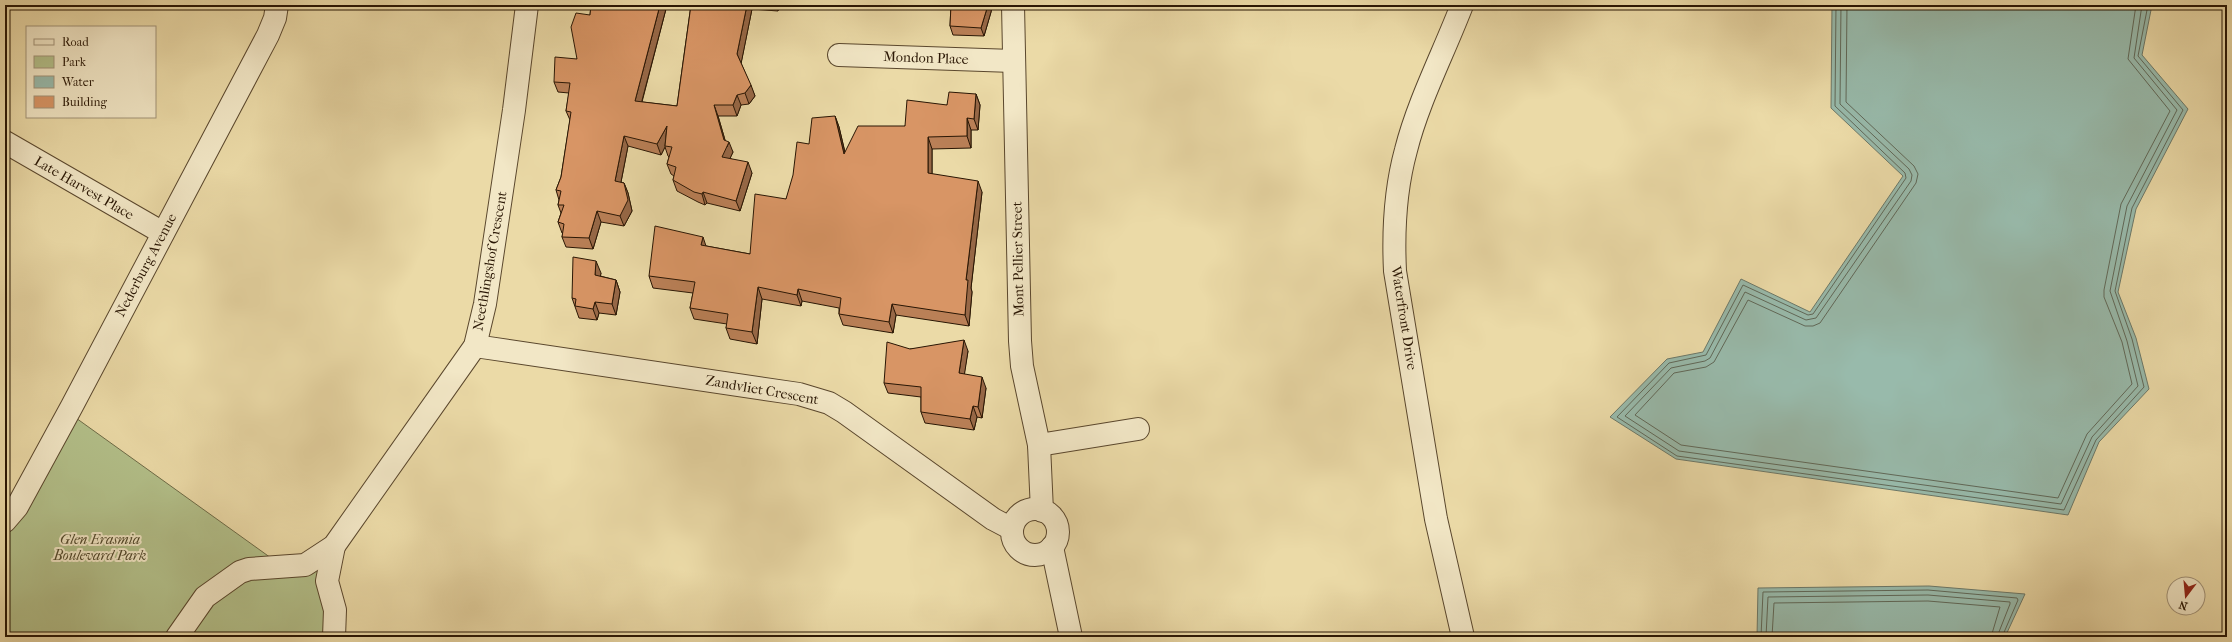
<svg xmlns="http://www.w3.org/2000/svg" width="2232" height="642" viewBox="0 0 2232 642" font-family="'IM FELL French Canon',serif">
	<style>
		.green { fill: #b3c08a; stroke: #6e6b47 }
		.water { fill: #98baab; stroke: #6c7868 }
		.lines { fill: none; stroke-linecap: round; stroke-linejoin: round }
		.shore { stroke: #606858; stroke-width: 1 }
		.minor-casing { stroke: #5a472d; stroke-width: 24 }
		.minor { stroke: #f2e7c6; stroke-width: 22 }
		.wall { fill: #ba8057; stroke: #291604 }
		.shaded-wall { fill: #976847; stroke: #291604 }
		.building { fill: #d89565; stroke: #291604 }
		.labels { text-anchor: middle; dominant-baseline: central; stroke-width: 4; stroke-linejoin: round; paint-order: stroke }
		.street-label { font-size: 14px; fill: #291604; stroke: #f2e7c6 }
		.park-label { font-size: 14px; font-style: italic; fill: #52492c; stroke: #f2e7c6 }
	</style>
	<rect width="100%" height="100%" fill="#ebdaa7"/>
	<filter id="stains"><feTurbulence type="fractalNoise" baseFrequency=".005" numOctaves="4"/><feColorMatrix values="0 0 0 0 .2 0 0 0 0 .09 0 0 0 0 .02 0 0 0 .5 -.17"/></filter>
	<radialGradient id="worn" r=".72"><stop offset=".6" stop-color="#630" stop-opacity="0"/><stop offset="1" stop-color="#630" stop-opacity=".3"/></radialGradient>
	<polygon class="green" points="69,413 278,563 307,561 333,579 339,637 5,637 5,524"/>
	<g class="water">
		<polygon points="1832,5 2152,5 2142,55 2188,109 2136,209 2118,292 2136,338 2149,389 2099,442 2068,515 1676,459 1610,417 1667,359 1703,352 1741,279 1810,312 1903,176 1831,108"/>
		<polygon points="1929,586 2025,594 2005,637 1757,637 1758,588"/>
	</g>
	<g class="lines">
		<g class="shore">
			<polyline points="1836,5 1835,106 1905,173 1906,178 1813,314 1808,315 1743,285 1706,355 1669,363 1617,417 1677,456 2064,510 2096,440 2144,387 2132,339 2115,291 2132,208 2183,110 2138,56 2148,5"/>
			<polyline points="1841,5 1840,104 1909,169 1912,175 1911,181 1816,318 1806,320 1745,292 1710,358 1705,361 1671,368 1625,416 1679,451 2061,504 2092,437 2138,386 2127,341 2110,291 2127,206 2177,110 2134,58 2142,5"/>
			<polyline points="1847,5 1846,102 1914,166 1918,174 1916,183 1820,323 1813,326 1805,326 1748,300 1714,362 1706,367 1674,373 1635,415 1681,445 2058,498 2087,434 2132,384 2122,342 2104,297 2104,290 2121,204 2170,111 2128,59 2136,5"/>
			<polyline points="1761,637 1763,592 1928,590 2017,598 2018,600 2002,637"/>
			<polyline points="1766,637 1768,597 1928,595 2010,602 2010,604 1997,637"/>
			<polyline points="1772,637 1774,603 1928,601 2000,607 1991,637"/>
		</g>
		<g class="minor-casing">
			<g id="minor">
				<polyline points="1013,5 1020,341 1022,366 1039,445 1042,511"/>
				<path d="M1462,5c-18,47 -44,97 -56,145 -11,40 -13,80 -11,121l41,248 27,118"/>
				<polyline points="839,55 1013,61"/>
				<polyline points="5,142 163,233"/>
				<polyline points="475,346 799,394 829,403 844,412 993,519 1012,529"/>
				<polyline points="1039,445 1138,429"/>
				<circle cx="1035" cy="532" r="23"/>
				<polyline points="5,521 17,507 72,406 268,35 275,18 277,5"/>
				<polyline points="334,546 327,581 335,610 334,637"/>
				<polyline points="1052,547 1071,637"/>
				<polyline points="177,637 205,597 240,572 249,569 305,565 334,546 475,346 485,304 514,110 527,5"/>
			</g>
		</g>
		<use href="#minor" class="minor"/>
	</g>
	<g class="wall">
		<polygon points="591,5 667,5 642,102 677,106 691,5 779,5 778,11 752,9 741,63 755,96 749,104 741,105 737,116 718,116 725,140 733,152 730,158 752,173 740,211 707,203 705,205 698,202 677,191 673,180 674,176 671,174 667,164 669,157 668,156 665,147 661,155 628,146 621,182 624,183 628,193 632,211 624,226 601,222 593,249 566,247 562,237 563,233 562,233 558,222 561,213 558,205 559,200 556,190 561,177 570,120 566,111 569,93 558,92 554,82 577,59 590,15"/>
		<polygon points="951,5 992,5 991,12 984,36 953,35 950,26"/>
		<polygon points="976,94 980,105 978,130 971,130 971,148 932,149 932,174 982,192 971,288 972,292 969,326 896,315 893,333 843,325 839,314 839,308 802,301 801,306 762,299 757,344 730,339 726,328 727,324 694,319 690,308 693,293 653,288 649,276 706,246 750,254 786,199 809,144 835,116 839,127 845,152 905,126 947,105"/>
		<polygon points="601,273 600,276 616,280 620,292 616,315 599,313 597,320 579,318 572,298"/>
		<polygon points="910,349 968,351 964,374 986,388 982,418 977,417 974,430 925,423 921,412 921,397 888,393 884,383"/>
	</g>
	<g class="shaded-wall">
		<polygon points="660,5 667,5 639,112 635,101"/>
		<polygon points="747,5 751,5 752,9 741,64 737,54"/>
		<polygon points="776,5 779,5 778,11"/>
		<polygon points="988,5 992,5 991,12 984,36 981,28"/>
		<polygon points="751,85 755,96 749,104 745,93"/>
		<polygon points="976,94 980,105 978,130 974,119"/>
		<polygon points="737,95 741,105 737,116 733,105"/>
		<polygon points="714,105 718,116 727,147 729,142 733,152 726,167 722,157 724,140"/>
		<polygon points="835,116 839,127 848,166 844,154"/>
		<polygon points="967,118 971,130 971,148 967,136"/>
		<polygon points="667,126 665,146 665,147 661,155 657,144"/>
		<polygon points="624,136 628,146 619,192 615,181"/>
		<polygon points="928,137 932,149 932,185 928,173"/>
		<polygon points="748,162 752,173 740,211 736,201"/>
		<polygon points="978,181 982,192 971,288 972,292 969,326 965,315 966,280"/>
		<polygon points="624,183 628,193 632,211 624,226 620,216"/>
		<polygon points="703,192 707,203 705,205 702,194"/>
		<polygon points="597,211 601,222 593,249 589,238"/>
		<polygon points="703,237 707,249 701,245"/>
		<polygon points="596,261 601,273 599,287 595,275"/>
		<polygon points="616,280 620,292 616,315 612,304"/>
		<polygon points="758,287 762,299 757,344 752,332"/>
		<polygon points="798,289 802,301 801,306 797,295"/>
		<polygon points="595,302 599,313 597,320 593,309"/>
		<polygon points="892,304 896,315 893,333 889,322"/>
		<polygon points="964,340 968,351 963,384 959,373"/>
		<polygon points="982,377 986,388 982,418 978,407"/>
		<polygon points="973,406 977,417 974,430 970,419"/>
	</g>
	<g class="building">
		<polygon points="591,5 660,5 635,101 677,106 691,5 747,5 737,54 751,85 745,93 737,95 733,105 714,105 724,140 729,142 722,157 748,162 736,201 703,192 702,194 694,192 673,180 676,167 667,164 672,147 665,146 667,126 657,144 624,136 615,181 624,183 628,200 620,216 597,211 589,238 562,237 564,224 558,222 564,205 558,205 561,191 556,190 561,177 571,112 566,111 570,83 554,82 555,57 577,59 571,27 576,13 590,15"/>
		<polygon points="951,5 988,5 981,28 950,26"/>
		<polygon points="949,92 976,94 974,119 967,118 967,136 928,137 928,173 978,181 966,280 968,280 965,315 892,304 889,322 839,314 841,298 798,289 797,295 758,287 752,332 726,328 728,314 690,308 695,282 649,276 655,226 703,237 701,245 750,254 755,194 786,199 793,175 797,142 809,144 812,118 835,116 844,154 858,126 905,126 907,100 947,105"/>
		<polygon points="573,257 596,261 595,275 616,280 612,304 595,302 593,309 575,306 576,299 572,298"/>
		<polygon points="964,340 959,373 982,377 978,407 973,406 970,419 921,412 921,387 884,383 887,342 910,349"/>
	</g>
	<g class="labels">
		<g class="street-label">
			<text transform="translate(926 58) rotate(2)">Mondon Place</text>
			<text transform="translate(84 188) rotate(30)">Late Harvest Place</text>
			<text transform="translate(1018 259) rotate(-91)">Mont Pellier Street</text>
			<text transform="translate(490 261) rotate(-80)">Neethlingshof Crescent</text>
			<text transform="translate(146 265) rotate(-62)">Nederburg Avenue</text>
			<text transform="translate(1404 318) rotate(81)">Waterfront Drive</text>
			<text transform="translate(762 390) rotate(10)">Zandvliet Crescent</text>
		</g>
		<g class="park-label">
			<text x="100" y="539">Glen Erasmia<tspan x="100" dy="16">Boulevard Park</tspan></text>
		</g>
	</g>
	<rect width="2232" height="642" fill="none" stroke="#ebdaa7" stroke-width="20"/>
	<rect x="6" y="6" width="2220" height="630" fill="none" stroke="#291604" stroke-width="2"/>
	<rect x="10" y="10" width="2212" height="622" fill="none" stroke="#291604"/>
	<rect x="26" y="26" width="130" height="92" fill="#f2e7c6" stroke="#a29378"/>
	<rect x="34" y="39" width="20" height="6" fill="#f2e7c6" stroke="#a29378"/>
	<text x="62" y="46" font-size="12" fill="#291604">Road</text>
	<rect x="34" y="56" width="20" height="12" fill="#b3c08a" stroke="#a29378"/>
	<text x="62" y="66" font-size="12" fill="#291604">Park</text>
	<rect x="34" y="76" width="20" height="12" fill="#98baab" stroke="#a29378"/>
	<text x="62" y="86" font-size="12" fill="#291604">Water</text>
	<rect x="34" y="96" width="20" height="12" fill="#d89565" stroke="#a29378"/>
	<text x="62" y="106" font-size="12" fill="#291604">Building</text>
	<g transform="translate(2186 596) rotate(196)"><circle r="19" fill="#f2e7c6" stroke="#a29378"/>
	<path d="M0-3L7 15L0 10L-7 15Z" fill="#8f2418"/>
	<text y="-6" font-size="11" font-weight="bold" text-anchor="middle" fill="#291604">N</text>
	</g>
	<rect width="100%" height="100%" filter="url(#stains)"/>
	<rect width="100%" height="100%" fill="url(#worn)"/>
</svg>
